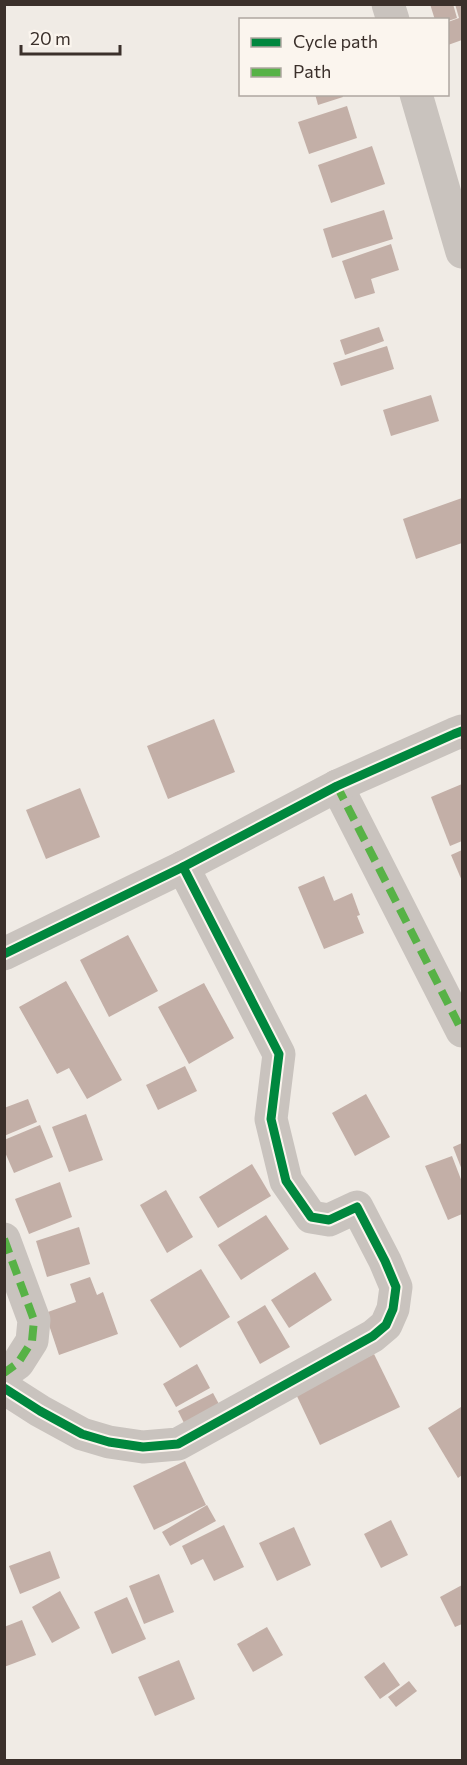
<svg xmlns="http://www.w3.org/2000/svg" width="467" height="1765" viewBox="0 0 467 1765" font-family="Commissioner,sans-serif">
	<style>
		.building { fill: #c3afa7 }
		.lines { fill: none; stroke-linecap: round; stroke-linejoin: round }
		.minor { stroke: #c9c3be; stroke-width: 33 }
		.tertiary { stroke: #c9c3be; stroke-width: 33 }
		.quiet { stroke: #57b246; stroke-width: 8; stroke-dasharray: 15 8; stroke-linecap: butt }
		.cycleway-casing { stroke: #fbf5ee; stroke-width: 13 }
		.cycleway { stroke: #00873e; stroke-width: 9 }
	</style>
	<rect width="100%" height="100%" fill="#f0ebe5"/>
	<g class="building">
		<polygon points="430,4 453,4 457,18 448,21 448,20 435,20"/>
		<polygon points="455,4 462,4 462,40 448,45 448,22 459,18"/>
		<polygon points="315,94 342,94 343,97 318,105"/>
		<polygon points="347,106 357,138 309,154 298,122"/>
		<polygon points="372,146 385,184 331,203 318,165"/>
		<polygon points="384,210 393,239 332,258 323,229"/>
		<polygon points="391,244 399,270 371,279 375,293 355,299 342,261"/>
		<polygon points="379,327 384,341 345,355 340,340"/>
		<polygon points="387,346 394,369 341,386 333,363"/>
		<polygon points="431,395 439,421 391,436 383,410"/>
		<polygon points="462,498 462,543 416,559 403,519"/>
		<polygon points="214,719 235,772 168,799 147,746"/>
		<polygon points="462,784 462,841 450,846 431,797"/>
		<polygon points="80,788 100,837 46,859 26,810"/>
		<polygon points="462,850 462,881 451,855"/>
		<polygon points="324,876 334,901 352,893 360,915 357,916 364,933 324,949 298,887"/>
		<polygon points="128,935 158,991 109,1017 80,960"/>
		<polygon points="66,981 122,1080 87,1099 69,1068 57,1074 19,1007"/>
		<polygon points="204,983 234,1038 189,1064 158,1007"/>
		<polygon points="185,1066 197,1091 158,1110 146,1085"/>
		<polygon points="366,1094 390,1137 355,1156 332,1113"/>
		<polygon points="28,1099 37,1122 4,1136 4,1108"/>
		<polygon points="86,1114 103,1160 69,1172 52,1127"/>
		<polygon points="40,1125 53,1157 14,1173 4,1150 4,1140"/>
		<polygon points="462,1143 462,1170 453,1147"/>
		<polygon points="452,1156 462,1182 462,1214 448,1220 425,1166"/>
		<polygon points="252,1164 271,1196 218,1228 199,1197"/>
		<polygon points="60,1182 72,1217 29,1234 15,1199"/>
		<polygon points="166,1190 193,1237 167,1253 140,1205"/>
		<polygon points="266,1215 289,1249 241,1280 218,1245"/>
		<polygon points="79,1227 90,1264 47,1277 36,1241"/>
		<polygon points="201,1269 230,1317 180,1348 150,1300"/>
		<polygon points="315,1272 332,1300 289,1328 271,1300"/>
		<polygon points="90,1277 97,1295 103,1292 118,1334 59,1355 45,1313 76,1302 70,1284"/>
		<polygon points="265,1305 290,1347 260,1364 237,1322"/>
		<polygon points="374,1354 400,1407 320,1445 295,1392"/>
		<polygon points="197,1364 210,1388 176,1407 163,1384"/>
		<polygon points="213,1393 220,1406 185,1425 178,1411"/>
		<polygon points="461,1407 462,1411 462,1475 458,1478 428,1428"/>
		<polygon points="185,1461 206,1505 154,1530 133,1486"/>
		<polygon points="207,1505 216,1521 170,1546 162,1532"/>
		<polygon points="391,1520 408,1555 381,1568 364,1534"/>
		<polygon points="224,1525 244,1567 214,1581 203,1559 191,1565 182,1546"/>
		<polygon points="294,1527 311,1565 277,1581 259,1543"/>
		<polygon points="50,1551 60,1578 20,1594 9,1566"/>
		<polygon points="159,1574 174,1612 144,1624 129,1586"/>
		<polygon points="462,1585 462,1624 455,1627 440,1597"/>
		<polygon points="60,1591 80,1628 52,1643 32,1607"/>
		<polygon points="127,1597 146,1639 112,1654 94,1612"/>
		<polygon points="22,1620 36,1655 4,1667 4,1627"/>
		<polygon points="267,1627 283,1655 253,1672 237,1644"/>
		<polygon points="179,1660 195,1699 155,1716 138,1677"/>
		<polygon points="384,1662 400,1685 380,1699 364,1677"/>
		<polygon points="409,1681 417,1691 396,1707 388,1697"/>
	</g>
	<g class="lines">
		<g class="minor">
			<polyline points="337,786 462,1031"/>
			<polyline points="4,954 183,867 337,786 454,734 462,731"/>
			<polyline points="4,1239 34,1320 32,1341 18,1363 4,1373"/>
			<polyline points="4,1388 40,1411 82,1434 109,1442 143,1447 178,1444 373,1336 386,1325 393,1309 396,1287 385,1261 357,1207 329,1220 311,1217 286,1181 271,1119 279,1054 183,867"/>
		</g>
		<g class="tertiary">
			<polyline points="388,4 393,20"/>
			<polyline points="416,94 462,252"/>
		</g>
		<g class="quiet">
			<polyline points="337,786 462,1031"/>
			<polyline points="4,1239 34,1320 32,1341 18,1363 4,1373"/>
		</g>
		<g class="cycleway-casing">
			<g id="cycleway">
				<polyline points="4,954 183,867 337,786 454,734 462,731"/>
				<polyline points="4,1388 40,1411 82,1434 109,1442 143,1447 178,1444 373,1336 386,1325 393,1309 396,1287 385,1261 357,1207 329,1220 311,1217 286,1181 271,1119 279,1054 183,867"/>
			</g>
		</g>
		<use href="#cycleway" class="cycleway"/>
	</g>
	<rect width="467" height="1765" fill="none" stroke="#3b302b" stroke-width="12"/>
	<rect x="239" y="18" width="210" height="78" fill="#fbf5ee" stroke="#aea6a0" stroke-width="1.5"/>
	<rect x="251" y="38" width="30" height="9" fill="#00873e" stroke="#aea6a0" stroke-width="1.5"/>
	<text x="293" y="48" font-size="18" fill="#3b302b">Cycle path</text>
	<rect x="251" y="68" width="30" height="9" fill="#57b246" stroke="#aea6a0" stroke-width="1.5"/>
	<text x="293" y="78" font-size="18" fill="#3b302b">Path</text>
	<path d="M21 45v9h99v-9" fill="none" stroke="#3b302b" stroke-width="3"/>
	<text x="30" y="45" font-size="18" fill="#3b302b" stroke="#fbf5ee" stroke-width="4.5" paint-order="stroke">20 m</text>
</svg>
